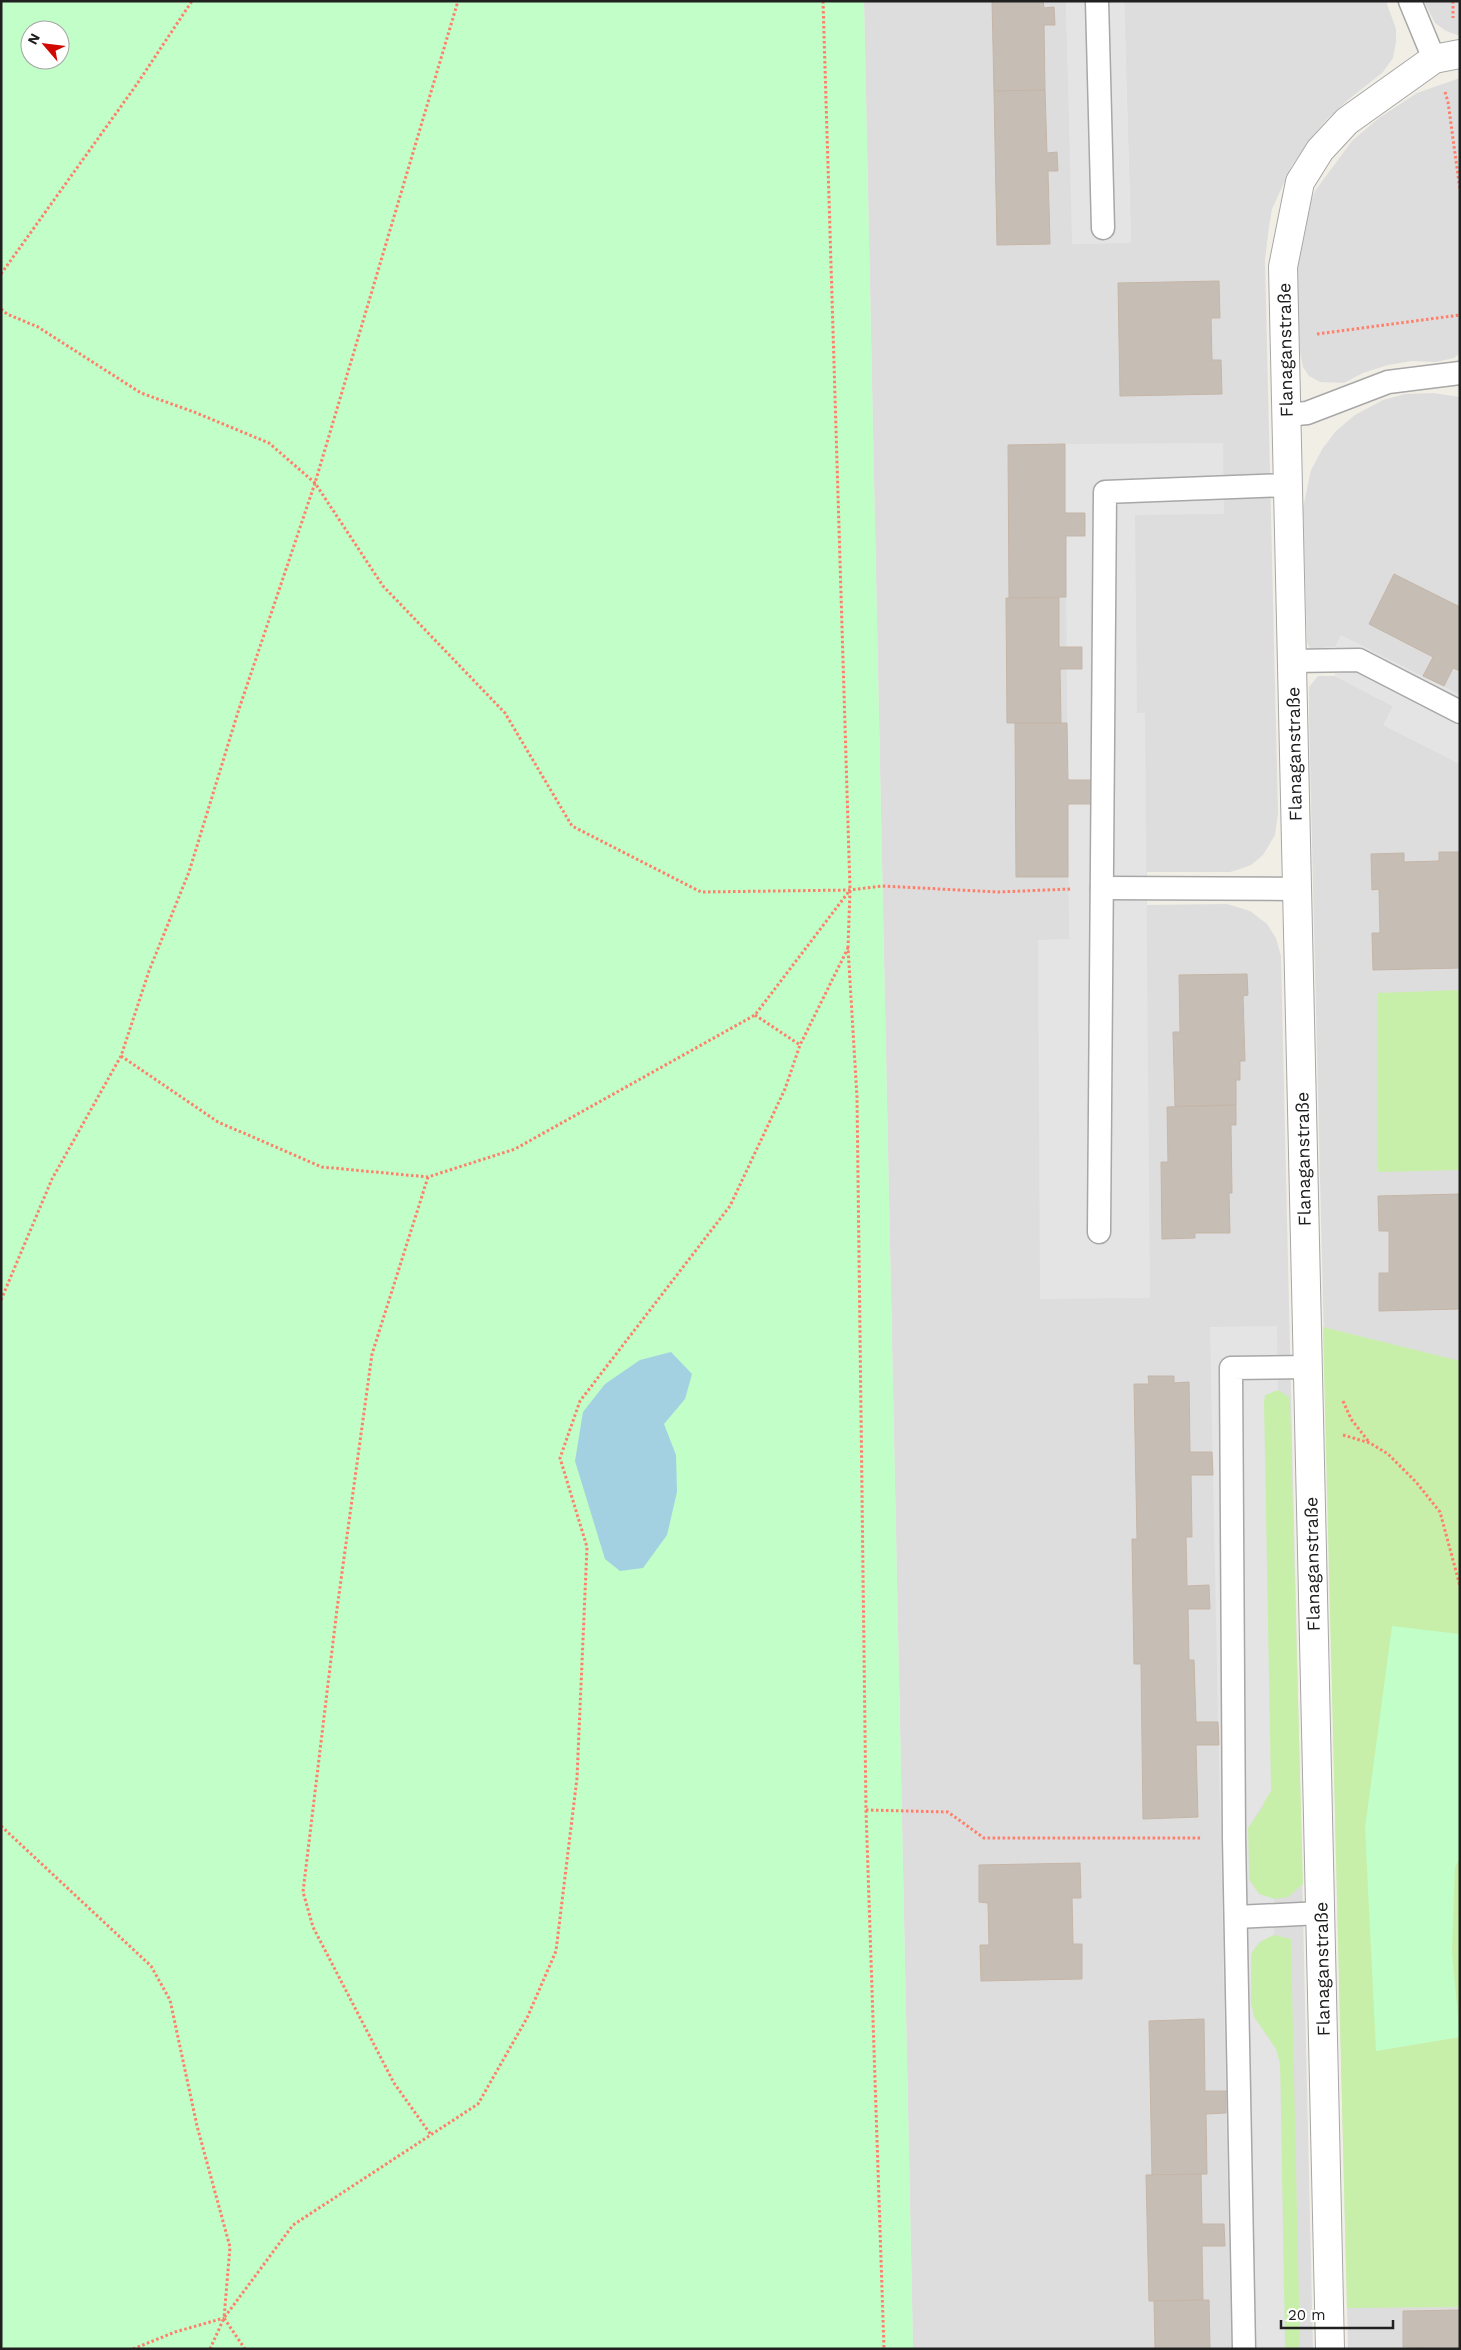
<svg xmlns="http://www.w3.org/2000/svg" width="1461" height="2350" viewBox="0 0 1461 2350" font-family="'Work Sans',sans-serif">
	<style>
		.residential { fill: #dedddd }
		.grass { fill: #c8efa9 }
		.park { fill: #c1fec8; fill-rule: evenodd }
		.parking { fill: #e4e4e4 }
		.water { fill: #a3d1e2 }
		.building { fill: #c6beb5; stroke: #c5b5a7 }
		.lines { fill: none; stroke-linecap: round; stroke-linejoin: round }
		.service-casing { stroke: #a7a7a7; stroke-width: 25 }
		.minor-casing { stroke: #a7a7a7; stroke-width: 30 }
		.path { stroke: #ff7f6a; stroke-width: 3; stroke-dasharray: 2.5 2.5; stroke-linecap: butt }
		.service { stroke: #fff; stroke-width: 22 }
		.minor { stroke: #fff; stroke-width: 28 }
		.labels { text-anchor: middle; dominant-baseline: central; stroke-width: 4; stroke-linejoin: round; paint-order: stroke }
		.street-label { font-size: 18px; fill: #202020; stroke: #fff }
	</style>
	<rect width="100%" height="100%" fill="#f1eee6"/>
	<g class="residential">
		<polygon points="864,1 1066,1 1073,244 1131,242 1124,1 1386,1 1396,29 1396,42 1393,58 1383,72 1348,100 1328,118 1314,134 1292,165 1272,209 1269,226 1265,260 1278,813 1275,835 1263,855 1251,865 1240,869 1230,872 1147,872 1147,905 1227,904 1250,911 1267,924 1276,938 1281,956 1313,2349 913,2349"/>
		<polygon points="1424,1 1460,1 1460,36 1446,31 1435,23"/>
		<polygon points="1460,78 1460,353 1454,358 1436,362 1412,361 1388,365 1363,373 1344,383 1320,382 1309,376 1303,367 1300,353 1296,264 1307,212 1315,191 1352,141 1379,118 1417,93"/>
		<polygon points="1433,393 1460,397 1460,695 1341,636 1335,647 1310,649 1307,642 1303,508 1311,470 1323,448 1336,431 1355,415 1383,400 1405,394"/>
		<polygon points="1318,676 1335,676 1393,706 1384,725 1460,764 1460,2349 1348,2349 1309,717 1309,687"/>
	</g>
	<g class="grass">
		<polygon points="1460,990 1460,1170 1378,1172 1378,993"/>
		<polygon points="1323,1327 1460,1361 1460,2307 1347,2308"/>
		<polygon points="1278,1390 1289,1397 1290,1403 1303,1884 1288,1897 1274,1899 1259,1894 1249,1879 1248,1828 1264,1805 1264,1401 1265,1395"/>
		<polygon points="1274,1935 1291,1939 1300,2349 1285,2349 1280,2064 1270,2040 1254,2017 1251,2003 1252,1951 1265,1938"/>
	</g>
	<g class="park">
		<path d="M1,1h863l49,2348h-912zM30,30h30v30h-30z"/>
		<polygon points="1392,1626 1460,1634 1460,1857 1455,1868 1452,1952 1460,2037 1376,2051 1365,1828"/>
	</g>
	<g class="parking">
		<polygon points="1066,1 1124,1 1131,243 1072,244"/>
		<polygon points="1223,443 1224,514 1135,515 1137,713 1145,713 1150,1298 1040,1299 1038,940 1069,939 1065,444"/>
		<polygon points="1341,635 1460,695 1460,764 1383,725 1393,706 1335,676 1335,647"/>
		<polygon points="1277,1326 1278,1390 1265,1395 1264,1401 1271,1791 1248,1828 1249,1880 1259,1894 1274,1899 1274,1935 1259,1942 1251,1954 1251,2003 1254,2017 1276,2049 1280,2064 1285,2349 1231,2349 1210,1327"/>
	</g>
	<polygon class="water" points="671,1352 692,1374 685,1399 664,1424 676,1455 677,1492 667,1535 643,1568 620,1571 605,1559 575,1461 583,1412 605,1384 640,1360"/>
	<g class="building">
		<polygon points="992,1 1043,1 1044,8 1054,7 1055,25 1044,25 1045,90 994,91"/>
		<polygon points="1045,90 1047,153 1057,152 1058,171 1048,171 1050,244 997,245 994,91"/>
		<polygon points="1219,281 1220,318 1211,318 1212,360 1221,360 1222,394 1120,396 1118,283"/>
		<polygon points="1065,444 1065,513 1085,513 1085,536 1066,536 1066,597 1009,598 1008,445"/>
		<polygon points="1394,574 1460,607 1460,671 1453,668 1444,686 1423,676 1433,657 1369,624"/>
		<polygon points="1006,598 1059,598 1059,647 1082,647 1082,669 1060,669 1061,723 1007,723"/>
		<polygon points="1015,723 1067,723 1068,780 1091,780 1091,804 1068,804 1068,877 1016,877"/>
		<polygon points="1439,852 1460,852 1460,968 1373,970 1372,933 1380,933 1379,889 1372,890 1371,854 1404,853 1404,862 1439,861"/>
		<polygon points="1247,974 1248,995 1243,996 1245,1061 1240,1061 1240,1080 1236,1080 1236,1105 1175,1106 1173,1032 1180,1032 1179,975"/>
		<polygon points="1236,1105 1236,1125 1231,1125 1232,1193 1229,1193 1230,1233 1195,1233 1195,1238 1162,1239 1161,1162 1168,1162 1167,1107"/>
		<polygon points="1460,1194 1460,1309 1379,1311 1379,1273 1389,1273 1389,1231 1379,1231 1378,1196"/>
		<polygon points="1148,1376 1174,1376 1174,1383 1189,1382 1190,1452 1212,1452 1213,1475 1191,1475 1192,1537 1186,1537 1187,1586 1209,1585 1210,1609 1188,1609 1189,1660 1194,1660 1196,1722 1218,1722 1219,1745 1196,1745 1198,1817 1143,1819 1141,1664 1134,1664 1132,1539 1137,1539 1134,1384 1149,1384"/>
		<polygon points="1080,1863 1081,1898 1072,1898 1073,1944 1082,1944 1082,1979 981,1981 980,1945 989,1945 988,1903 979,1902 979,1865"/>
		<polygon points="1204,2019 1205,2091 1226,2091 1226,2113 1206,2114 1207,2174 1152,2175 1149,2021"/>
		<polygon points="1201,2174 1202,2224 1224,2224 1225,2246 1202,2246 1203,2300 1149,2301 1146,2175"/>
		<polygon points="1209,2300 1210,2349 1155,2349 1154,2301"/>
		<polygon points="1460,2310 1460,2349 1403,2347 1403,2311"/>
	</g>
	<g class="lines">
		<g class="service-casing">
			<g id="service">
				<polyline points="1097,1 1103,228"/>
				<polyline points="1410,1 1434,59"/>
				<polyline points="1286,415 1307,413 1388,382 1460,373"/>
				<polyline points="1292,661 1359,660 1460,712"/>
				<polyline points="1102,888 1297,889"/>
				<polyline points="1099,1232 1105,492 1288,485"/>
				<polyline points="1236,1917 1321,1913"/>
				<polyline points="1244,2349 1234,1838 1231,1368 1308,1367"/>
			</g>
		</g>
		<g class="minor-casing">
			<polyline id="minor" points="1330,2349 1283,267 1300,182 1320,150 1347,121 1434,59 1460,54"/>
		</g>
		<g class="path">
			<polyline points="823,1 850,890 848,948 857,1097 866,1810 884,2349"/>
			<polyline points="1453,1 1453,18"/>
			<polyline points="1445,92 1448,102 1460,190"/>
			<polyline points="1,274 137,84 192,1"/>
			<polyline points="1,309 7,314 38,327 141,393 194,412 269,443 315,483 383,586 505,713 572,826 701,892 850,890 882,886 998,892 1071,889"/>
			<polyline points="1317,334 1460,315"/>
			<polyline points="755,1015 800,1045"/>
			<polyline points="121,1056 218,1122 322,1167 428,1177 515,1149 755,1015 850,890"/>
			<polyline points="428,1177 372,1354 337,1609 303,1892 313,1927 394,2083 431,2135"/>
			<polyline points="1,1300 52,1179 121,1056 149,971 189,872 238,712 315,483 458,1"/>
			<polyline points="1343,1401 1351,1419 1369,1442"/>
			<polyline points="1343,1435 1370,1443 1388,1454 1416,1482 1440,1512 1460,1586"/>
			<polyline points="866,1810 948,1812 984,1838 1202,1838"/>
			<polyline points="1,1826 151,1966 170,2000 197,2126 230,2247 224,2318 245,2349"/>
			<polyline points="1460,1913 1460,1914"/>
			<polyline points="133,2349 175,2332 224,2318"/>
			<polyline points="210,2349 224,2318 293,2225 478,2104 527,2018 556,1951 577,1778 587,1547 560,1458 580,1401 730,1206 785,1089 800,1045 848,948"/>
		</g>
		<use href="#service" class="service"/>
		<use href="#minor" class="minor"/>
	</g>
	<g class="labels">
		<g class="street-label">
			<text transform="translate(1285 350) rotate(-91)">Flanaganstraße</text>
			<text transform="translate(1294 754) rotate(-91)">Flanaganstraße</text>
			<text transform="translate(1303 1159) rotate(-91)">Flanaganstraße</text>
			<text transform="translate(1312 1564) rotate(-91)">Flanaganstraße</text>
			<text transform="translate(1322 1969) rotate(-91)">Flanaganstraße</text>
		</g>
	</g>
	<rect width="1461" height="2350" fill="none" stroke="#202020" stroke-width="5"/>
	<g transform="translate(45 45) rotate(298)"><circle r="24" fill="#ffffff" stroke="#a6a6a6"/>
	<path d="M0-4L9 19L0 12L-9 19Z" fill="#d10800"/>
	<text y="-8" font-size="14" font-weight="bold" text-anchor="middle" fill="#202020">N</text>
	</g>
	<path d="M1281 2320v8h112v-8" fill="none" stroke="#202020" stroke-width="2.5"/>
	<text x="1288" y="2320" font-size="15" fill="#202020" stroke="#ffffff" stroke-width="4" paint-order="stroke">20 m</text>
</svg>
